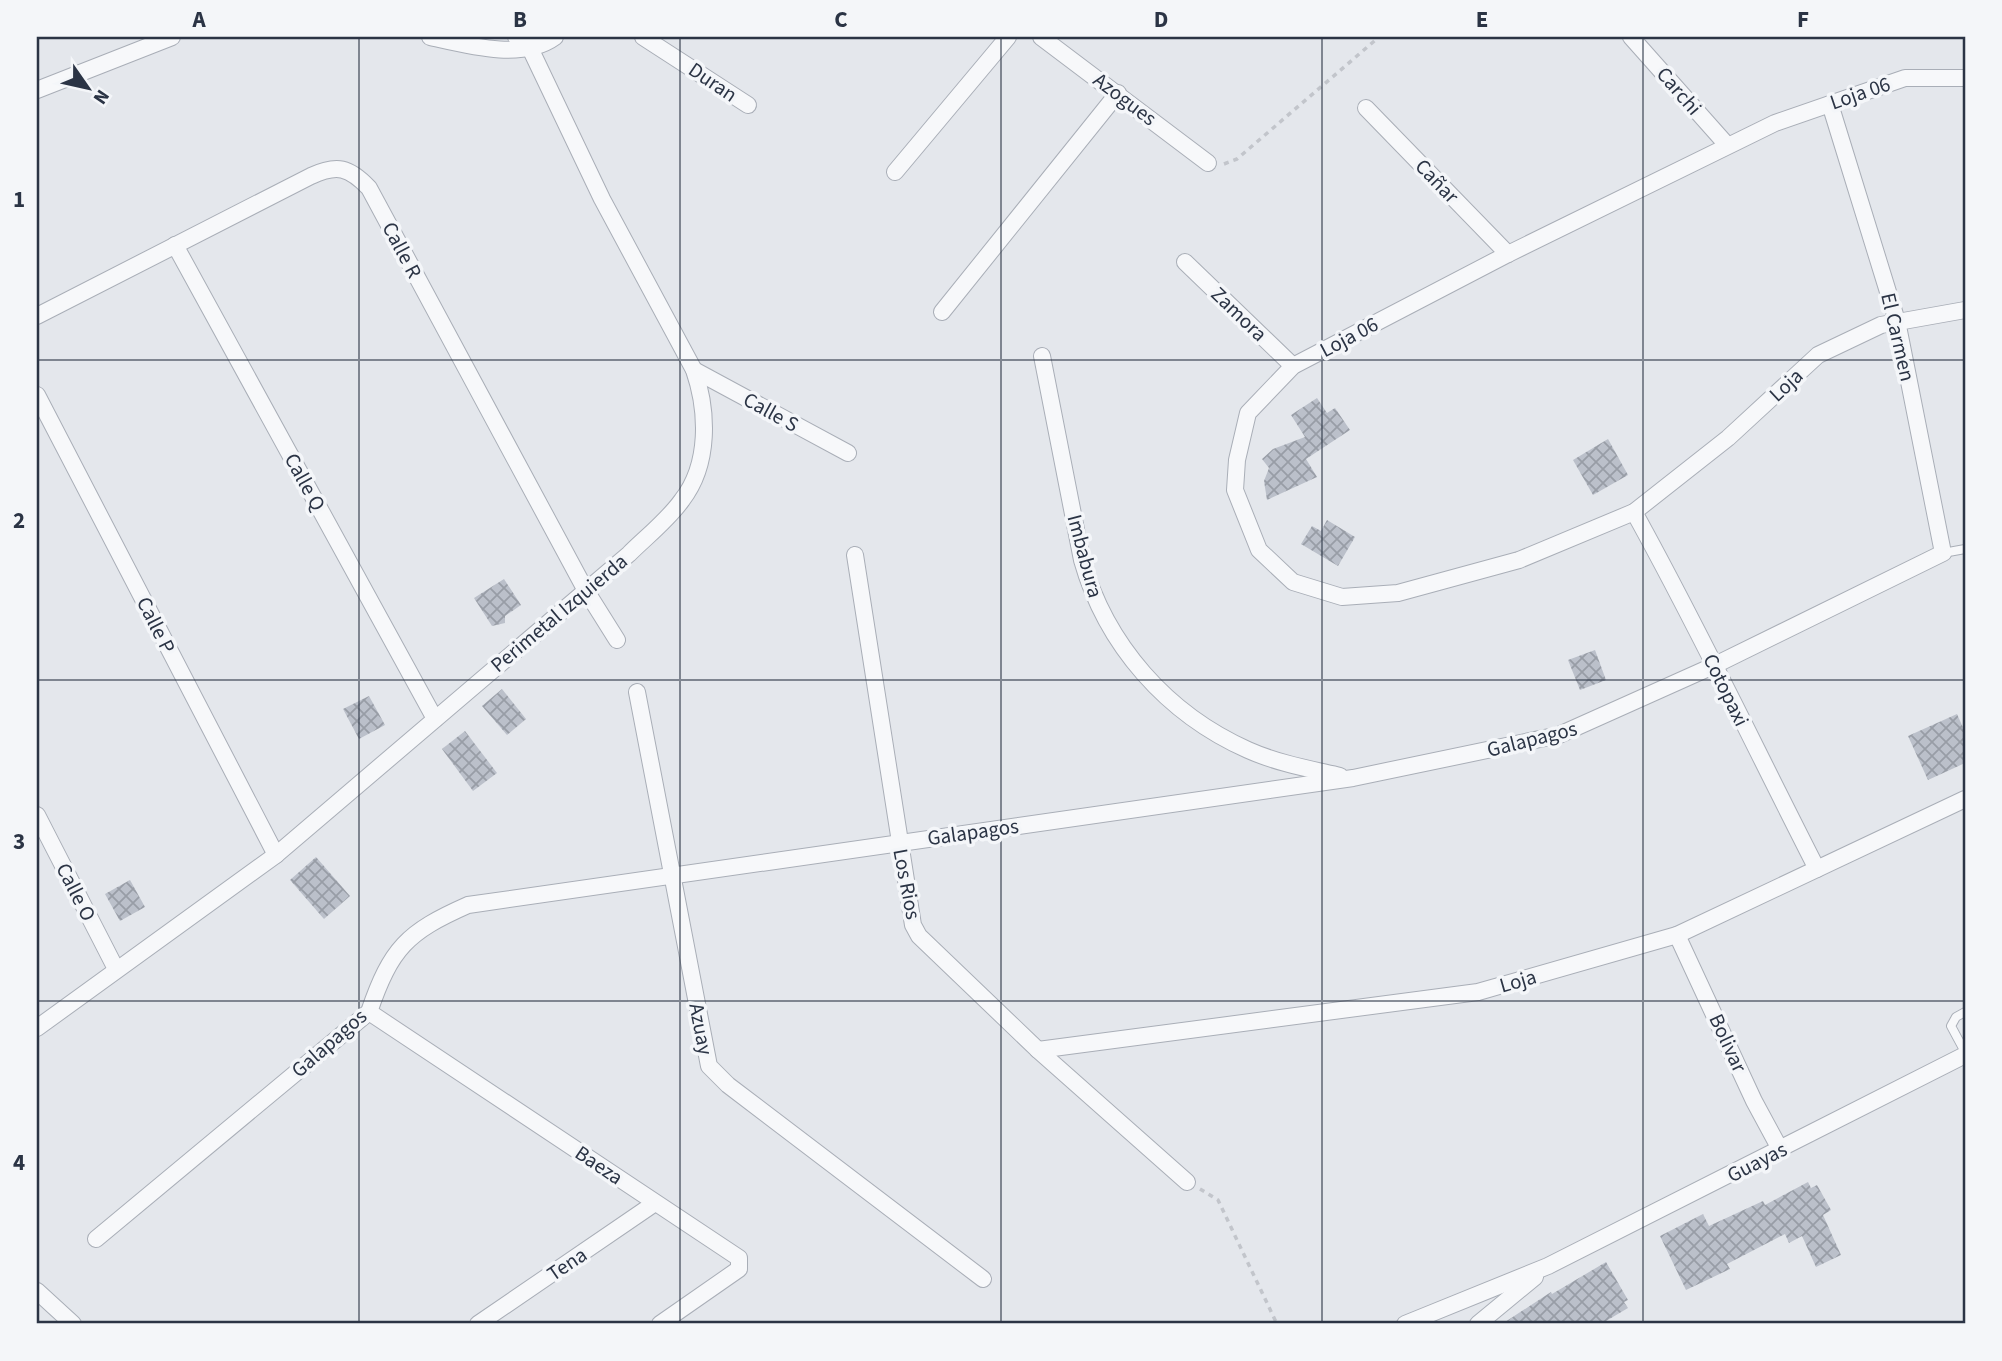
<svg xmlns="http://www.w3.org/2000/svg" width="2002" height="1361" viewBox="0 0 2002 1361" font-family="'Source Sans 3',sans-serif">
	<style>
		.building { fill: url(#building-cross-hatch) }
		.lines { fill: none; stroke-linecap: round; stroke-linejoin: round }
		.lane-casing { stroke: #a9aeb7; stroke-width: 10 }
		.street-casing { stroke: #a9aeb7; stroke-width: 18 }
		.path { stroke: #c2c5cb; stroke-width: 3.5; stroke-dasharray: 5 5; stroke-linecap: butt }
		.lane { stroke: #f7f8fa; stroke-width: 8 }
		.street { stroke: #f7f8fa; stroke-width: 16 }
		.grid { fill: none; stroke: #2b3445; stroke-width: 2; stroke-opacity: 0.55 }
		.labels { text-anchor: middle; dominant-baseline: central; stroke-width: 7; stroke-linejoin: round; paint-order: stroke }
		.street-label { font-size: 21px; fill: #2b3445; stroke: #f4f6f9 }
		.neatline { fill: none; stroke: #2b3445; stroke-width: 2.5 }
		.grid-label { font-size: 23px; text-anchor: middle; font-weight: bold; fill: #2b3445 }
	</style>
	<defs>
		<pattern id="building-cross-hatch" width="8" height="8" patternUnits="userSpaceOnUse" patternTransform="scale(1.75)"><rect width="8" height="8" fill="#bbc0ca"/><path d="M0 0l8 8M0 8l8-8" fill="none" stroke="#989da6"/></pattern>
	</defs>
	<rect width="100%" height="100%" fill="#e4e7ec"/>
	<g class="building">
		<polygon points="1317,398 1327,413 1335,408 1350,430 1306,459 1317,477 1267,500 1264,481 1269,468 1262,459 1273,449 1305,437 1291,415"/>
		<polygon points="1608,439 1628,475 1593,495 1573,460"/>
		<polygon points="1327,520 1355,537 1338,566 1301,544 1312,526 1321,531"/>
		<polygon points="504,579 521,605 505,616 505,623 492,626 474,598"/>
		<polygon points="1595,650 1606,680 1580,690 1568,660"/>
		<polygon points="502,689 526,719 507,735 482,706"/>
		<polygon points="369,696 385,725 359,739 343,709"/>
		<polygon points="1957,714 1965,732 1965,763 1928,780 1908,736"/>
		<polygon points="465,731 497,773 473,791 442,749"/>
		<polygon points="316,857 350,896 324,919 290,880"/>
		<polygon points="130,880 145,907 120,921 105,894"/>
		<polygon points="1808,1182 1811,1188 1817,1185 1831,1210 1823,1215 1841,1255 1816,1267 1802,1236 1789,1243 1785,1234 1727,1264 1730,1269 1686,1290 1660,1236 1703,1214 1709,1226 1763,1201 1765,1205"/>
		<polygon points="1606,1262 1628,1300 1624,1302 1628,1308 1601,1324 1502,1324 1551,1292 1552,1294"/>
	</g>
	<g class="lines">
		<g class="lane-casing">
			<g id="lane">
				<polyline points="1943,553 1965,549"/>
				<polyline points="1965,1012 1956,1017 1951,1026 1965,1052"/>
			</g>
		</g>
		<g class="street-casing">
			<g id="street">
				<path d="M430,37c36,8 92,24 125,0"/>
				<polyline points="643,37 748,105"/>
				<polyline points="1041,37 1208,163"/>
				<polyline points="1631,37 1727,145"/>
				<polyline points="1965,78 1905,78 1775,123 1508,254 1293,366 1248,413 1237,460 1235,490 1259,550 1293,582 1342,597 1398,593 1519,560 1634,512 1728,438 1818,355 1881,325 1965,310"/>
				<polyline points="37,90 172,37"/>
				<polyline points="1366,108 1508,254"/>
				<polyline points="895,172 1008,37"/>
				<polyline points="175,245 435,719"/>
				<polyline points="1185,262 1293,366"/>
				<polyline points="942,312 1118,93"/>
				<path d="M37,316l274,-140c26,-12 38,-9 58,12l216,401 32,51"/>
				<path d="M1042,356l40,204c24,85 85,154 166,190 29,13 62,19 92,26"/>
				<polyline points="694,370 848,453"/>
				<polyline points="37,395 276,855"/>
				<path d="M1634,512c65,117 122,238 183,357"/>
				<polyline points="855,555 913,925 919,936 1038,1050 1187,1182"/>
				<polyline points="637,692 709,1066 728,1085 983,1279"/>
				<polyline points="37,815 116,969"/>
				<polyline points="1677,935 1754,1101 1781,1151"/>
				<polyline points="369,1012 739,1258 739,1269 660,1324"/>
				<path d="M37,1028l239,-173 353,-301c17,-17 39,-34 53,-54 28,-36 26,-89 12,-130l-92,-171 -73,-153 -13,-9"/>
				<polyline points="1038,1050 1478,992 1677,935 1965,799"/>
				<path d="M96,1239l273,-227c22,-64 38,-80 99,-107l885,-127 206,-43 154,-69 230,-113 -46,-232 -67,-217"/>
				<polyline points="37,1291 73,1324"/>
				<polyline points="478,1324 655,1203"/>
				<polyline points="1405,1324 1548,1266 1965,1055"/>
				<polyline points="1478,1324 1535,1277"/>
			</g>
		</g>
		<g class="path">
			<polyline points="1224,164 1237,159 1379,37"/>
			<polyline points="1200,1189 1218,1200 1277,1324"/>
		</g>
		<use href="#lane" class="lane"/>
		<use href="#street" class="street"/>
	</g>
	<path class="grid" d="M359,37v1287M680,37v1287M1001,37v1287M1322,37v1287M1643,37v1287M37,360h1928M37,680h1928M37,1001h1928"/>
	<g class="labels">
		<g class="street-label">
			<text transform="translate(713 82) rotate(34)">Duran</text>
			<text transform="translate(1679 91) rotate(49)">Carchi</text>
			<text transform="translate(1860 93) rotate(-19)">Loja 06</text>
			<text transform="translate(1125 99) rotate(37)">Azogues</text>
			<text transform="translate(1437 181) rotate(46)">Cañar</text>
			<text transform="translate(402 250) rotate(62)">Calle R</text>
			<text transform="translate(1239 314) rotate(44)">Zamora</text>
			<text transform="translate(1349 337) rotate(-28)">Loja 06</text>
			<text transform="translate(1898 337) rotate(77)">El Carmen</text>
			<text transform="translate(1786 385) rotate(-43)">Loja</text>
			<text transform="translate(771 412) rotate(29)">Calle S</text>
			<text transform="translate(305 482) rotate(61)">Calle Q</text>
			<text transform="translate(1085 556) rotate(75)">Imbabura</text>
			<text transform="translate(559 613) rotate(-40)">Perimetal Izquierda</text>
			<text transform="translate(156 625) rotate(63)">Calle P</text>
			<text transform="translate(1726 690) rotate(64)">Cotopaxi</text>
			<text transform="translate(1532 739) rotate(-14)">Galapagos</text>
			<text transform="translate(973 832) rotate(-8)">Galapagos</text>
			<text transform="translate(907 884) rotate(79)">Los Rios</text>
			<text transform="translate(76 892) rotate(63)">Calle O</text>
			<text transform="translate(1518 981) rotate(-16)">Loja</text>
			<text transform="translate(701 1029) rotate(79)">Azuay</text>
			<text transform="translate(329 1043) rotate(-41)">Galapagos</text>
			<text transform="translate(1728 1043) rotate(65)">Bolivar</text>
			<text transform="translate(1757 1162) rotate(-27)">Guayas</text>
			<text transform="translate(599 1165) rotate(34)">Baeza</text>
			<text transform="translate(567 1264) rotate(-34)">Tena</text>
		</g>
	</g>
	<rect width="2002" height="1361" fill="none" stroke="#f4f6f9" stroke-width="77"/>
	<g transform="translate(88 88) rotate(124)" stroke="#f4f6f9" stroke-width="5" paint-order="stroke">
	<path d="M0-5L12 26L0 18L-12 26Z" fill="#2b3445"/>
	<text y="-10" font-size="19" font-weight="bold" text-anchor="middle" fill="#2b3445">N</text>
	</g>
	<rect x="38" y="38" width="1926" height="1284" class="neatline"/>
	<g class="grid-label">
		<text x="199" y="27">A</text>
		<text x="520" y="27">B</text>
		<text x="841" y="27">C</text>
		<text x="1161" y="27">D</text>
		<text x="1482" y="27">E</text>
		<text x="1803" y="27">F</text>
		<text x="19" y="207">1</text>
		<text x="19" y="528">2</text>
		<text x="19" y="849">3</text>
		<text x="19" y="1170">4</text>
	</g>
</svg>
